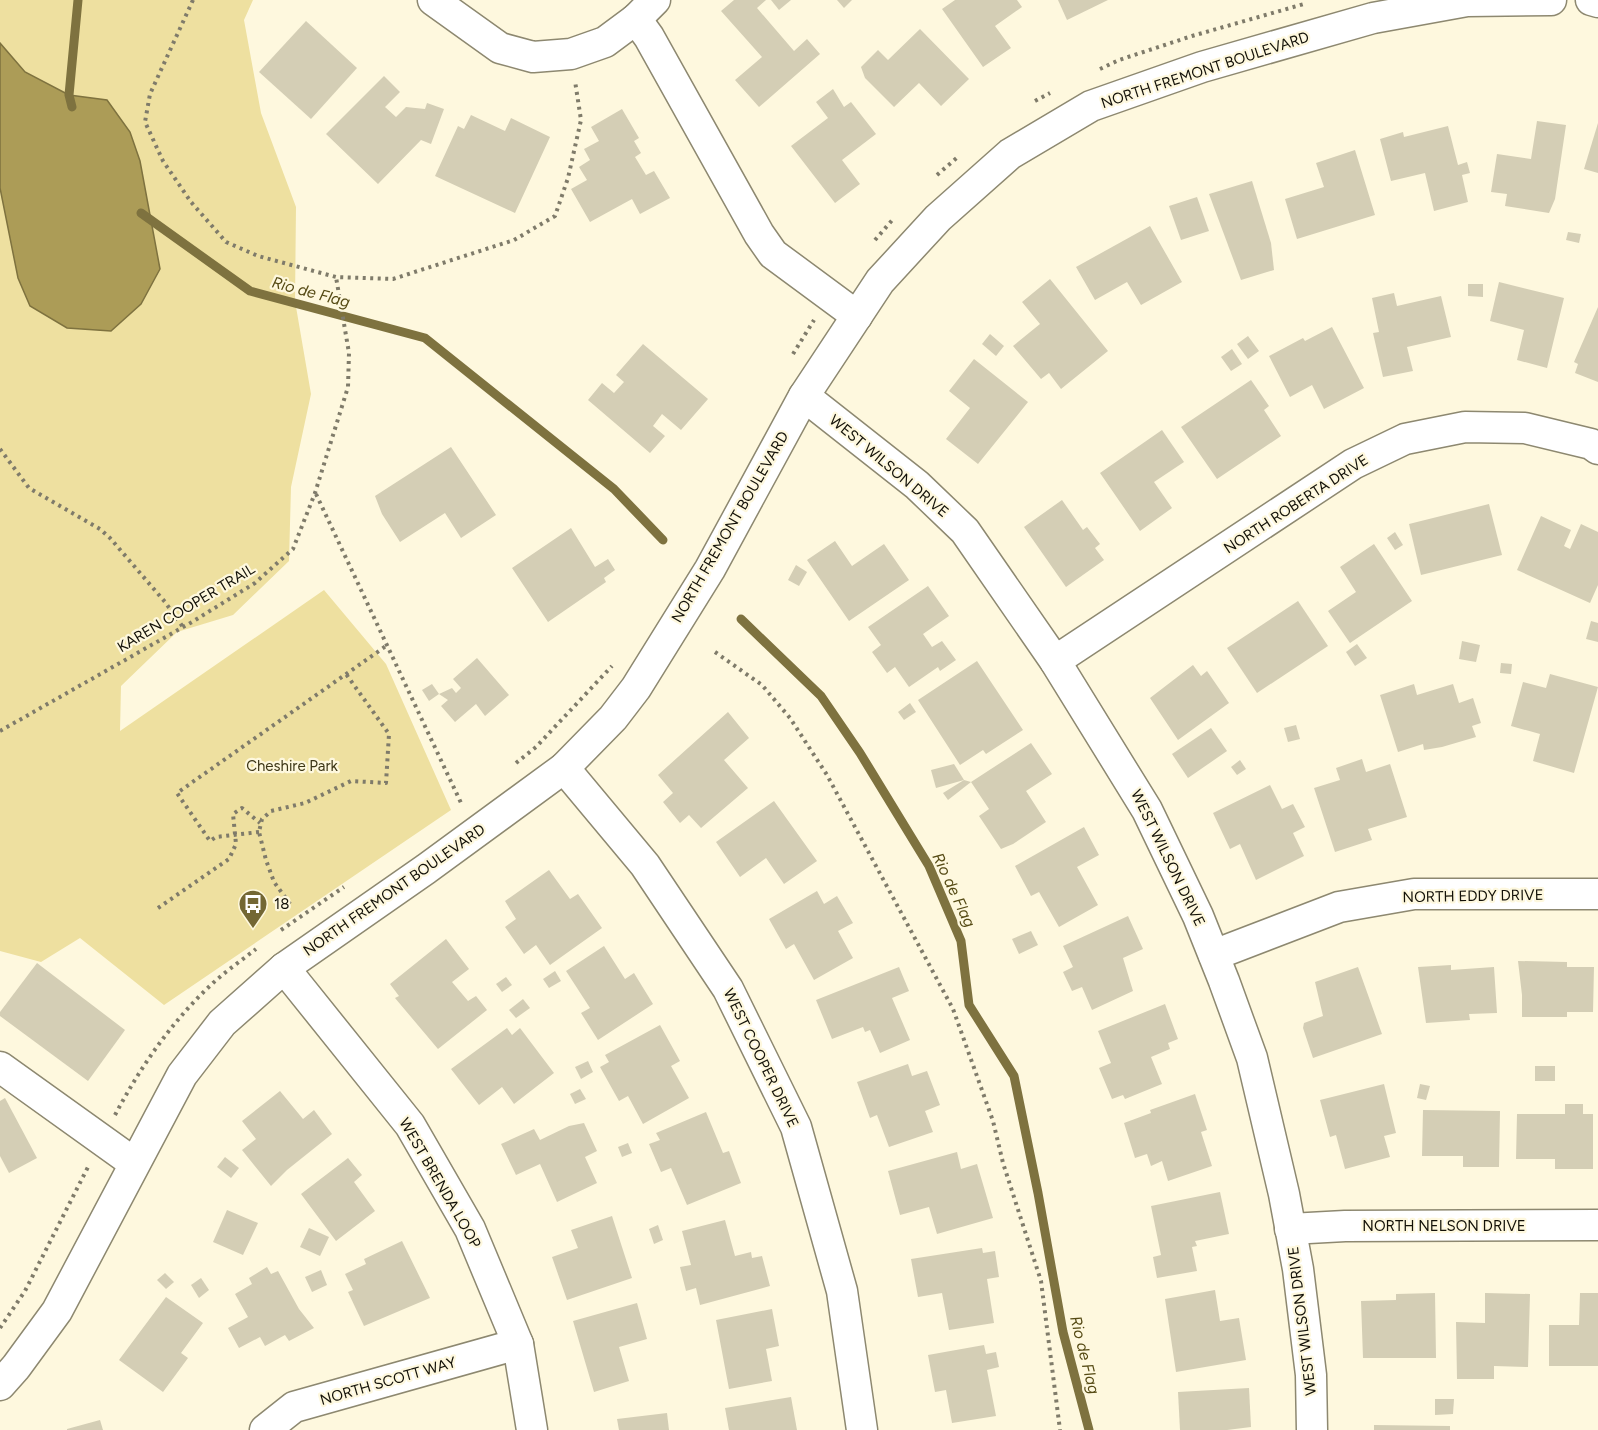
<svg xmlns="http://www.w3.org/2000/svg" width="1598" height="1430" viewBox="0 0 1598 1430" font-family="Figtree,sans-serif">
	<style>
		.green { fill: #eee0a0 }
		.water { fill: #ac9c57; stroke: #7e723f; stroke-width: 1.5 }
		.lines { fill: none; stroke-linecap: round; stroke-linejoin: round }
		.stream { stroke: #7e723f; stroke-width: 9 }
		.building { fill: #d4ceb5 }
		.minor-casing { stroke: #8d8870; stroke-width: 33 }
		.path { stroke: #7f7b6a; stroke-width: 4; stroke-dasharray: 3 4.5; stroke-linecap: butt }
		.minor { stroke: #fff; stroke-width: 30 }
		.labels { text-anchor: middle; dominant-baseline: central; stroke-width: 4.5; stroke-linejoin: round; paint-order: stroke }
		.street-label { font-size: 15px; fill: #131108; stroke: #fef8de }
		.park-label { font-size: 15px; fill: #3d3616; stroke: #fef8de }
		.poi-label { font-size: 15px; fill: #131108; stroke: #fef8de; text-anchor: start }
		.water-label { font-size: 16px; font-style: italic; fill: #554a14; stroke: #fef8de }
	</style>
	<rect width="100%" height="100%" fill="#fef8de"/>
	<polygon class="green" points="0,0 253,0 244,20 261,113 296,207 295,301 311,394 291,487 289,561 233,615 177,632 121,686 120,731 324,590 386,664 451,810 164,1005 80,938 41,962 0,951"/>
	<polygon class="water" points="0,43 25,72 69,95 107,100 130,132 140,161 160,269 141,304 111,331 67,328 30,306 18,278 0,188"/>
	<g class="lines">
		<g class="stream">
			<polyline points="72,107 69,95 78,0"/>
			<polyline points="141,213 250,291 425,338 614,489 663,540"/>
			<polyline points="741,619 821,696 860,753 929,866 961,941 969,1005 1014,1076 1038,1193 1063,1332 1089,1430"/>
		</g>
	</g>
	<g class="building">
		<polygon points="734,0 766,0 757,8 794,51 807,39 820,54 759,107 735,80 762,57 721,11"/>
		<polygon points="771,0 791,0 779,10"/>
		<polygon points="837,0 852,0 844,8"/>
		<polygon points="955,0 1017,0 1022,7 995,26 1011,48 983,67 942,9"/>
		<polygon points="1058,0 1108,0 1067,20"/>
		<polygon points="306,21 357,68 311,119 259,72"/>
		<polygon points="920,29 969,79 941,106 919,83 894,107 865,78 861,67 878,50 888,60"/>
		<polygon points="384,76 400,92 385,107 396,117 406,107 425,109 427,103 444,109 431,144 421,140 378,184 326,134"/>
		<polygon points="833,89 844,107 851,102 876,134 842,160 860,184 835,203 791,146 828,118 816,102"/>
		<polygon points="622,109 639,138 634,141 641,153 635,157 646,175 654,171 670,198 640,214 632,199 590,222 571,189 587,180 579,167 590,160 584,149 599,141 591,127"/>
		<polygon points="471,115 505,131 511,118 550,137 515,213 435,176 458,126 464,129"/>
		<polygon points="1537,121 1566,125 1555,199 1549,213 1505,206 1507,194 1491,192 1497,154 1531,159"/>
		<polygon points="1598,123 1598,173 1584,169"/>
		<polygon points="1448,126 1458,165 1467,162 1470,173 1462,175 1468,202 1434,211 1425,173 1391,181 1380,139 1403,132 1404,137"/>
		<polygon points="1355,150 1375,215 1297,239 1285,199 1324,187 1316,163"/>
		<polygon points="1252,181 1271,243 1274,270 1241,280 1209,194"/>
		<polygon points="1197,197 1209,231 1181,240 1169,206"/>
		<polygon points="1150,226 1182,282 1141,305 1127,282 1095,300 1076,267"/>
		<polygon points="1568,232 1581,234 1579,243 1566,240"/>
		<polygon points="1050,279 1108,351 1061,389 1049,373 1041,379 1013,346 1040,324 1022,302"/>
		<polygon points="1499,282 1564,298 1547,368 1517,360 1524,330 1490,321"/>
		<polygon points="1468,284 1483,284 1483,297 1468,296"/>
		<polygon points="1394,293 1397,306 1441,296 1451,337 1407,347 1413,371 1383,377 1373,333 1379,332 1372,298"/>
		<polygon points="1598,307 1598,382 1575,373 1578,364 1574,362"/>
		<polygon points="1332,327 1364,388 1324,409 1312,385 1290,397 1269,356 1303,338 1305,341"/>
		<polygon points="990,334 1004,346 996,356 982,344"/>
		<polygon points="1248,336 1259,351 1248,359 1237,344"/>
		<polygon points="643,344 708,399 681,430 662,414 653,426 665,436 650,453 588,400 602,383 614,393 624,382 616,375"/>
		<polygon points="1232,349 1242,364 1231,371 1221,357"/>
		<polygon points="974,359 1028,402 978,464 946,439 970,408 949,391"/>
		<polygon points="1251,380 1269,406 1264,410 1281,436 1217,479 1181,427"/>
		<polygon points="1162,430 1184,462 1154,482 1172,508 1140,531 1100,473"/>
		<polygon points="451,447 496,515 461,538 445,513 400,542 382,514 375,496"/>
		<polygon points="1062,500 1083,530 1087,527 1100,544 1095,548 1104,560 1066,587 1024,527"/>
		<polygon points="1489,504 1502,555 1421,575 1409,524"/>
		<polygon points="1541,516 1571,530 1564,546 1570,549 1581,524 1598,532 1598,585 1590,603 1517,570"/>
		<polygon points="571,528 595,567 608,559 615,570 604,578 606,582 548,622 512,568"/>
		<polygon points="1395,532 1403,545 1395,550 1387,538"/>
		<polygon points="835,541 852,566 884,544 909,580 849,621 807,560"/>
		<polygon points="1374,544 1412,601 1350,643 1328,611 1356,592 1340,567"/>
		<polygon points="796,565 807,572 799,586 788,580"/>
		<polygon points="928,586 949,616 923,634 932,647 942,641 956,660 940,671 938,667 909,687 895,667 887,673 872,652 881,645 868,627"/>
		<polygon points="1298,601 1328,646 1257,693 1227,648"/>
		<polygon points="1591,621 1598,623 1598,642 1586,639"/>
		<polygon points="1462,641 1480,645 1476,662 1459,659"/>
		<polygon points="1357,644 1367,658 1355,666 1346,652"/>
		<polygon points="477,658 509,695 485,716 476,704 455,722 441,706 448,700 439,694 452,688 456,693 461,688 453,679"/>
		<polygon points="977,661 1023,730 986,754 983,750 960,765 918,700"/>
		<polygon points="1501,663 1512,664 1511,674 1500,673"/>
		<polygon points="1193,665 1201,676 1207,671 1229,703 1178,740 1150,698"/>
		<polygon points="1550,674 1598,687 1574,773 1533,761 1540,734 1511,726 1523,682 1546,688"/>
		<polygon points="432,684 439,694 429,701 422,690"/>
		<polygon points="1414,684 1417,695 1453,684 1459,703 1473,698 1481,723 1472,726 1476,737 1442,747 1424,750 1423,744 1398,752 1380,695"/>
		<polygon points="910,703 916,712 904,720 898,712"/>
		<polygon points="728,712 749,738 724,760 748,788 701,828 689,815 680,823 663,802 673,793 658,775"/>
		<polygon points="1296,725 1300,739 1288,742 1284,728"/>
		<polygon points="1211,728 1227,751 1188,778 1172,754"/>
		<polygon points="1031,743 1052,774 1026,791 1046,822 1013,844 1001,849 979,816 989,809 971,782"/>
		<polygon points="1362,759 1366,772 1390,764 1407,817 1368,829 1372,840 1335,852 1314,788 1340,780 1336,768"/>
		<polygon points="1240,760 1246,769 1237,775 1231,767"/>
		<polygon points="954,764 964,780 936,788 931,770"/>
		<polygon points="964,780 971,782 948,800 943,793"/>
		<polygon points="1270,785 1282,809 1293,804 1305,827 1293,833 1304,856 1256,880 1240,844 1230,849 1213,813"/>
		<polygon points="774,801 817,861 784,884 766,858 740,877 716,842"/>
		<polygon points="1084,827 1099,855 1077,867 1098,905 1059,927 1039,892 1031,896 1015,866"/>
		<polygon points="549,870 570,899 578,894 602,928 550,965 536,945 524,954 505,927 516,919 505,901"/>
		<polygon points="817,891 824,904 837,896 853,923 838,931 853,958 814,980 794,944 786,949 769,919"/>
		<polygon points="1128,916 1143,949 1123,958 1133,991 1092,1010 1082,987 1072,991 1063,972 1073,967 1063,946"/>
		<polygon points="1031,931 1038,945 1019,954 1012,939"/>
		<polygon points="446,939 469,969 452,982 468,1001 476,996 487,1010 438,1049 395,998 399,996 390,984"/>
		<polygon points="604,946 625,979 634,973 653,1004 598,1040 581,1013 590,1008 566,971"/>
		<polygon points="1518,961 1567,962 1567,967 1594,967 1593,1012 1567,1012 1567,1017 1522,1017 1522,995"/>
		<polygon points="37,963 125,1030 88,1081 0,1016 0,1012"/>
		<polygon points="1451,965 1451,970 1494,967 1497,1013 1469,1014 1470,1020 1426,1023 1418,967"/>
		<polygon points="899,967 909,991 892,998 910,1040 880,1053 870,1030 865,1032 863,1027 832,1039 816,1000"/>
		<polygon points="1358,967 1382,1034 1313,1058 1303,1028 1304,1023 1323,1016 1315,982"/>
		<polygon points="555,971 561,981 549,988 543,979"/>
		<polygon points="506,977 512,985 502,992 496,984"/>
		<polygon points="523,999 530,1008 516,1018 509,1010"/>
		<polygon points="1165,1004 1178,1039 1168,1043 1170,1049 1151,1057 1162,1084 1125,1099 1123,1095 1112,1099 1099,1068 1111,1063 1098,1031"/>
		<polygon points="660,1025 680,1061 671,1066 689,1098 643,1124 628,1096 619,1101 600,1067 609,1062 605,1055"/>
		<polygon points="507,1028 512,1035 520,1028 554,1073 514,1104 502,1087 479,1105 451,1069"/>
		<polygon points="588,1061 593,1072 581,1079 575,1067"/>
		<polygon points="908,1064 912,1076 927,1071 940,1105 925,1111 933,1132 889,1147 877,1115 870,1118 857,1082"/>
		<rect x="1535" y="1066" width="20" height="15"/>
		<polygon points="1384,1084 1396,1133 1384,1136 1390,1157 1345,1169 1336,1135 1330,1137 1320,1100"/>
		<polygon points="1420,1084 1430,1086 1426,1100 1417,1098"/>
		<polygon points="580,1089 586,1099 575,1104 570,1094"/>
		<polygon points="280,1091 303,1119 314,1110 332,1134 287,1170 271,1186 242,1150 256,1139 242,1121"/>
		<polygon points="1195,1094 1207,1130 1201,1132 1212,1166 1168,1181 1162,1161 1151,1166 1147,1154 1135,1158 1124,1123 1151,1113 1150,1110"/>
		<polygon points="5,1098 37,1158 9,1173 0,1156 0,1101"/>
		<polygon points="1565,1104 1583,1104 1583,1114 1593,1114 1593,1169 1555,1169 1555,1159 1516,1159 1517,1114 1565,1114"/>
		<polygon points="1423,1110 1500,1111 1499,1167 1463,1167 1463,1156 1422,1156"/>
		<polygon points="706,1112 723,1153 729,1151 741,1183 687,1205 671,1168 661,1172 649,1144 660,1140 656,1133"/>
		<polygon points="584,1123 597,1151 585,1157 597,1183 557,1202 540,1164 516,1175 501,1144 534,1129 540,1140 569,1126"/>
		<polygon points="628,1143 632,1153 622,1157 618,1147"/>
		<polygon points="957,1152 961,1169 977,1164 993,1218 937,1234 929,1207 900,1215 888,1171"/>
		<polygon points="225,1157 239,1168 231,1178 217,1167"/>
		<polygon points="348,1158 362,1175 354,1182 375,1211 336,1241 301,1194"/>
		<polygon points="1220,1192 1229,1234 1195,1241 1197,1246 1192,1247 1197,1271 1157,1278 1153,1257 1161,1255 1151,1206"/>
		<polygon points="227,1210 258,1223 243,1255 213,1242"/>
		<polygon points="612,1216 632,1278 567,1300 552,1257 578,1248 571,1230"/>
		<polygon points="725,1220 735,1256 751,1252 752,1258 762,1256 770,1286 700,1305 696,1288 686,1291 680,1267 691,1265 682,1231"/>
		<polygon points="658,1225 663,1240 654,1244 649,1229"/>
		<polygon points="309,1228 329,1237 320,1256 300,1247"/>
		<polygon points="402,1241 430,1298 364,1326 348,1292 353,1290 345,1274 366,1264 364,1259"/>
		<polygon points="982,1248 983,1253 995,1251 999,1277 987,1279 994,1323 949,1330 942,1293 918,1297 911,1259"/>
		<polygon points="267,1267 271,1274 278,1271 299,1309 314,1328 289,1341 285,1335 265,1346 260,1337 239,1348 228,1328 248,1317 235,1294 252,1284 249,1278"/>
		<polygon points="321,1270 327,1285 312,1292 305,1277"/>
		<polygon points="165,1273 174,1282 166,1289 157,1280"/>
		<polygon points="201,1278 209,1290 199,1298 191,1285"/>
		<polygon points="1215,1290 1220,1321 1239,1318 1246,1360 1176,1372 1165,1299"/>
		<polygon points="1435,1293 1436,1358 1363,1358 1361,1301 1396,1300 1396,1294"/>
		<polygon points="1485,1293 1530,1294 1528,1367 1494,1366 1494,1379 1457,1379 1456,1322 1485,1323"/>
		<polygon points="1580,1293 1598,1293 1598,1366 1549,1366 1549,1325 1579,1325"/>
		<polygon points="166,1297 203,1323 181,1353 188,1358 163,1392 119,1360"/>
		<polygon points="637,1303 647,1339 619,1347 629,1381 594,1392 573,1321"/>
		<polygon points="772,1309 779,1346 766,1349 772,1381 729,1389 716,1320"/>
		<polygon points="984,1345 986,1354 996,1352 999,1367 987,1370 996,1416 952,1423 946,1390 935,1392 928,1355"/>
		<polygon points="1249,1388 1251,1427 1227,1430 1180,1430 1178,1392"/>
		<polygon points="791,1397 797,1430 729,1430 725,1408"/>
		<polygon points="1435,1399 1454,1399 1453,1414 1435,1415"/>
		<polygon points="667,1413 669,1430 619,1430 617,1419"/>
		<polygon points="100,1420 103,1430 67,1430 67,1429"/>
		<polygon points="1374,1425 1450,1426 1450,1430 1374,1430"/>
	</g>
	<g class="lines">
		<g class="minor-casing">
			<g id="minor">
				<polyline points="433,0 500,48 533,57 571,54 605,42 636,19 655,0"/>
				<polyline points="1591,0 1598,2"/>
				<polyline points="636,19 649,37 759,234 773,254 857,316"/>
				<polyline points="804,396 917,485 965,531 1055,661 1147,810 1198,916 1224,981 1252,1058 1284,1194 1298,1269 1311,1375 1312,1430"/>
				<polyline points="1055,661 1353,464 1405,439 1465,427 1525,428 1591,444 1598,449"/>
				<polyline points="564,768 645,865 728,989 796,1127 842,1291 862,1430"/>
				<polyline points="1214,955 1339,907 1414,894 1598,894"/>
				<polyline points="284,968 410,1125 470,1229 518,1344 532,1430"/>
				<polyline points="0,1067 134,1163"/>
				<polyline points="1290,1229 1345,1226 1598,1225"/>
				<polyline points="0,1385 16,1367 57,1311 182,1075 222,1023 284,968 426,869 564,768 613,718 636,688 710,569 804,396 880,281 938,218 1010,154 1091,106 1202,67 1373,18 1467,1 1551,0"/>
				<polyline points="265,1430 294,1407 518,1344"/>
			</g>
		</g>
		<g class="path">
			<polyline points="193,0 150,94 145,122 163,161 191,202 226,242 258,256 336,277 393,279 514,240 555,216 568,178 581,120 575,81"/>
			<polyline points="1100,69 1119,60 1192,36 1304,4"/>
			<polyline points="1035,101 1050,93"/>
			<polyline points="937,175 959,156"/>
			<polyline points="875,240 894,218"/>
			<polyline points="793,354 814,320"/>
			<polyline points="0,449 29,488 100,529 110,538 165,602 183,627"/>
			<polyline points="316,494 462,805"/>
			<polyline points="715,652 762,685 790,718 827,775 953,1009 993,1121 1003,1163 1041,1281 1060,1430"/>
			<polyline points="0,731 192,622 255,583 293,549 315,493 348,387 349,353 336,277"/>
			<polyline points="516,763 536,747 612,666"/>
			<polyline points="259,832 216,837 210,841 177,793 386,646"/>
			<polyline points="290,904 274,882 266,860 259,832 262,819 271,811 305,803 351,781 386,783 389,734 346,674"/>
			<polyline points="158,908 229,859 236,844 233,814 242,808 260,823"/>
			<polyline points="281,930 344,887"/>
			<path d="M115,1115c26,-49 57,-94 98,-132 13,-12 29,-23 43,-34"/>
			<polyline points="0,1328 25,1291 88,1167"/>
		</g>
		<use href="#minor" class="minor"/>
	</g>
	<defs>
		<g id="bus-pin" transform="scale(1.5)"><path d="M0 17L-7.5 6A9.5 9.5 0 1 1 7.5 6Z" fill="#736734" stroke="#fef8de"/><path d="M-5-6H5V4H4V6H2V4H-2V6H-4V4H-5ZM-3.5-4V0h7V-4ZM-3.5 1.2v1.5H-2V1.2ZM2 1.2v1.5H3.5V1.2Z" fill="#fff"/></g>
	</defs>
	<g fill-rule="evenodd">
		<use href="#bus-pin" x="253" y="904"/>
	</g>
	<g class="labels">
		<g class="street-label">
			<text transform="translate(1205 70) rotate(-18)">NORTH FREMONT BOULEVARD</text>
			<text transform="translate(889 466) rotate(40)">WEST WILSON DRIVE</text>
			<text transform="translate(1296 504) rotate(-33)">NORTH ROBERTA DRIVE</text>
			<text transform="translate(730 527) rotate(-60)">NORTH FREMONT BOULEVARD</text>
			<text transform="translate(186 608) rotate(-31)">KAREN COOPER TRAIL</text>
			<text transform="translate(1168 858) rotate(64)">WEST WILSON DRIVE</text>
			<text transform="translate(394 890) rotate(-35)">NORTH FREMONT BOULEVARD</text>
			<text transform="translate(1473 896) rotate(-1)">NORTH EDDY DRIVE</text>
			<text transform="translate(761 1058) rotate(64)">WEST COOPER DRIVE</text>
			<text transform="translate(440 1183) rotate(60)">WEST BRENDA LOOP</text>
			<text x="1444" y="1226">NORTH NELSON DRIVE</text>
			<text transform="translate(1302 1321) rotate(-97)">WEST WILSON DRIVE</text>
			<text transform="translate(388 1381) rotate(-16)">NORTH SCOTT WAY</text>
		</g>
		<g class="park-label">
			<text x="292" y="766">Cheshire Park</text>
		</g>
		<g class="poi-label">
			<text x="274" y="904">18</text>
		</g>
		<g class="water-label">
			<text transform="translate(311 292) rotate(15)">Rio de Flag</text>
			<text transform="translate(954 890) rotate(65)">Rio de Flag</text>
			<text transform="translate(1085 1355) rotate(76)">Rio de Flag</text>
		</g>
	</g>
</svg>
